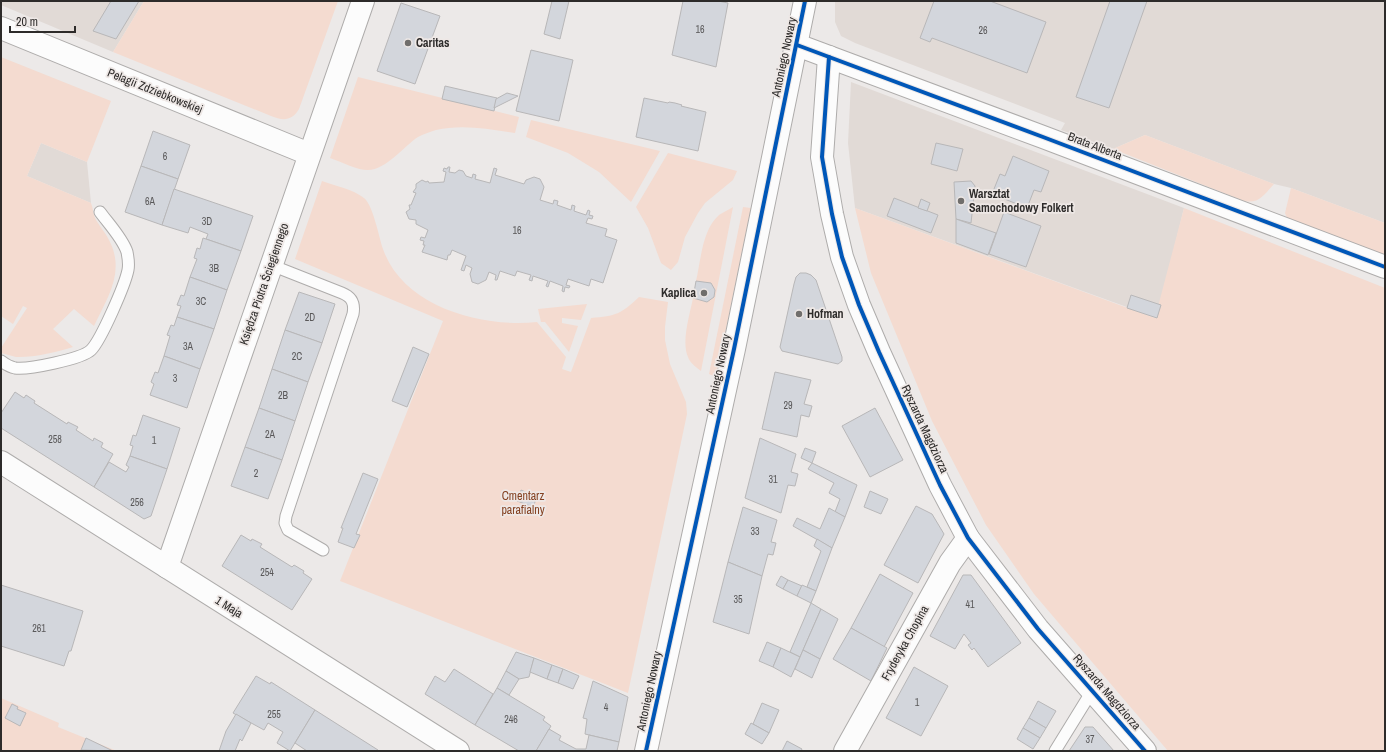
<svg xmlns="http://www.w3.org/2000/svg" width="1386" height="752" viewBox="0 0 1386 752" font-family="'Archivo Narrow',sans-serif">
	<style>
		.built { fill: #e1dad6 }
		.green { fill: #f4dbd0 }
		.building { fill: #d3d6dc; stroke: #b8b7b8 }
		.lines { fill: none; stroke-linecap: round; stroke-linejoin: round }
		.service-casing { stroke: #aeacab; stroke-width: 13 }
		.minor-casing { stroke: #aeacab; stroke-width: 24 }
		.tertiary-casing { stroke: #aeacab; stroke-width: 24 }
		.service { stroke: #fcfcfc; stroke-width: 11 }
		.minor { stroke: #fcfcfc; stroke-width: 22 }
		.tertiary { stroke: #fcfcfc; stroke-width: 22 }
		.cycleway-casing { stroke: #eee8e6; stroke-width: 6 }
		.cycleway { stroke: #0057b8; stroke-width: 4 }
		.poi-dot { fill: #706e6c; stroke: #eee8e6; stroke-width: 1.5 }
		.labels { text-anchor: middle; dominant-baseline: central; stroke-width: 3.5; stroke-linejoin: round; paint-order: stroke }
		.number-label { font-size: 10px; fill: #595859 }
		.poi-label { font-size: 12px; font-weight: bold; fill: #2d2b2a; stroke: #eee8e6; text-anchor: start }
		.street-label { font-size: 12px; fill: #2d2b2a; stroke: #eee8e6 }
		.park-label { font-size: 12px; fill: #844121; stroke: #eee8e6 }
	</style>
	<rect width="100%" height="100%" fill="#ece9e8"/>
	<g class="built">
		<polygon points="1,1 144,1 113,52 1,5"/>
		<polygon points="835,1 1385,1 1385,223 1291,188 1274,184 1145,135 1113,149 1061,130 1065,123 855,43 841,36 835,22"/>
		<polygon points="851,82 1184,208 1157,318 855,208 848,143"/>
		<polygon points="41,143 87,162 91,203 27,176"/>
	</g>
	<g class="green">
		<path d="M144,1h194l-39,108c-7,12 -16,12 -28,7l-158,-64z"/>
		<path d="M1,57l110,44 -24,61 -46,-19 -14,33 64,27c2,5 2,10 4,15 4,8 11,15 15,24 15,31 -3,56 -16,84l-20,-17 -21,20 20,18c-15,5 -42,11 -57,10 -5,-1 -10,-3 -15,-4v-5l26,-40 -4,-2 -10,18 -12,-8z"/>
		<path d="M358,77l161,40 -4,16c-27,-4 -53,-9 -79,-3 -6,2 -13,4 -18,7 -14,9 -32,33 -50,33 -12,0 -26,-8 -38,-12z"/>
		<polygon points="531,120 660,151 631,202 599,172 568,153 526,137"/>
		<path d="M1145,135l129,49c-10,11 -15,20 -30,17l-131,-52z"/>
		<polygon points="668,153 737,171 733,180 705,203 698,213 685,237 678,262 671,270 661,263 648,228 636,207"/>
		<path d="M322,181c13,5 31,8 42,17 9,7 15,39 19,51 20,58 99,79 154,73l29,35 -4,12 9,3 20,-54c25,-2 30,-4 48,-21l29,5 -3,25v13l5,24 16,38 1,12 -59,279 -288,-112 103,-260 -148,-62z"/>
		<polygon points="1291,188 1385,223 1385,260 1287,218 1285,213"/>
		<path d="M733,207l-32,164c-5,-4 -11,-8 -13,-14 -7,-15 2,-43 5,-59l14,4 7,-5 1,-7 -4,-7 -15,-2c5,-21 6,-51 23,-66 4,-3 10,-5 14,-8z"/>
		<polygon points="743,207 751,208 716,377 709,374"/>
		<polygon points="855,208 1155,318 1184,208 1385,288 1385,751 1168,751 1034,594 986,525 932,421 871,273"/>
		<polygon points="587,304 581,320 562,318 562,323 578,326 569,352 545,322 541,322 538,309"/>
		<polygon points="1,698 59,723 58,727 117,751 1,751"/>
	</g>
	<g class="building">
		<polygon points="111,1 139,1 116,39 93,31"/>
		<polygon points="552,1 569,1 560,39 544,34"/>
		<polygon points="683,1 718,1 728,3 716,67 672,55"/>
		<polygon points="934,1 990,1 1046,22 1027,73 932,38 930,42 920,38"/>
		<polygon points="1110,1 1147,1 1109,108 1076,97"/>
		<polygon points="401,3 440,16 415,84 377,71"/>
		<polygon points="531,50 573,60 559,121 516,111"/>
		<polygon points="445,86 497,98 494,111 442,99"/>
		<polygon points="507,93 518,96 494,108 496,99"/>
		<polygon points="644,98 668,103 669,102 675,103 682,105 681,106 706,112 698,151 636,137"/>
		<polygon points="153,131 190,145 178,179 141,166"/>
		<polygon points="936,143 963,149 957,171 931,164"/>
		<polygon points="1013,156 1049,171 1041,192 1034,190 1027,208 992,194 1000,174 1005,176"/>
		<polygon points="141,166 178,179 162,225 125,212"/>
		<polygon points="448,167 450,167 449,172 455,173 459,170 463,171 466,176 472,178 473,174 476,175 475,179 490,183 494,168 497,169 495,175 524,184 526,180 534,177 540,179 544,187 540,200 553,204 554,200 558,201 557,205 571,210 572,205 575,206 574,211 586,215 588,210 590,211 589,215 593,216 592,219 588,218 586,223 607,229 605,236 617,240 603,283 591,279 589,286 568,279 566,285 570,286 569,288 565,287 564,292 562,291 563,286 550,281 548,287 546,286 548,281 533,276 532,281 529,280 531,275 517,271 515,276 500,271 497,280 495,280 496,275 489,272 486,280 478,284 472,282 470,274 472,268 466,265 464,271 461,270 466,256 452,250 450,255 448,255 447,260 422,252 425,245 423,245 424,241 420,240 421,237 425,238 428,230 416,224 416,220 409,219 406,212 410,209 409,205 411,205 416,193 413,192 416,188 416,184 422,180 426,182 428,181 429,183 444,182 446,172 443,171 444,168 447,169"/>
		<polygon points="971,181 975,186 971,223 956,219 954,182"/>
		<polygon points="174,189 253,216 241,251 206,239 208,234 190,227 188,233 162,225"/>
		<polygon points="894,198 938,215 931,233 887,216"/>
		<polygon points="921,199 930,203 927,211 918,208"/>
		<polygon points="1004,212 1041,226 1026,267 989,254"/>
		<polygon points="956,219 996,233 988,255 956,243"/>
		<polygon points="203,238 241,251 227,290 190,277 197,259 194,258 197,248 200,249"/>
		<polygon points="800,273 806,273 811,275 816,280 842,357 842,361 838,364 782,351 780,347 794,284 796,277"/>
		<polygon points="190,277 227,290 214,329 177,317 181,306 177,305 181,295 184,296"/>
		<polygon points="696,281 711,283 715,290 714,297 707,302 693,298"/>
		<polygon points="299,292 335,304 322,343 285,330"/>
		<polygon points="1131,295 1161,305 1157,318 1127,308"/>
		<polygon points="177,317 214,329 200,369 164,356 170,336 167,335 171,325 174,326"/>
		<polygon points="285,330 322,343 308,382 272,369"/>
		<polygon points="413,347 429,354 407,407 392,401"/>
		<polygon points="164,356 200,369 187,408 150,395 154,384 151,382 155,372 158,373"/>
		<polygon points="272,369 308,382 295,421 259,408"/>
		<polygon points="775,372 811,380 804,404 812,406 809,417 801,415 797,437 762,429"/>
		<polygon points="15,392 24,398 26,395 35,401 34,403 67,424 68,422 78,427 76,430 93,441 94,438 103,443 101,447 113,454 94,487 1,428 1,413"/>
		<polygon points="259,408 295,421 282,460 245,447"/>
		<polygon points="875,408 903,460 870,477 842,426"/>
		<polygon points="143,415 180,428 167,469 130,456 133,446 130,445 133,435 136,436"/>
		<polygon points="760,438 796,454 791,472 798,474 795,486 788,485 781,513 745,498"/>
		<polygon points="245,447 282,460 268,499 231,486"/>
		<polygon points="805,448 816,452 812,463 801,458"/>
		<polygon points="130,456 167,469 151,516 144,519 94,487 109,462 126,472 129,467 126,465"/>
		<polygon points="812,463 857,485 845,517 835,512 840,499 829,493 834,483 808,469"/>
		<polygon points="363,473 378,479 356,534 360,535 354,548 338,542 343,528 341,528"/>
		<polygon points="521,490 537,497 533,507 517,501"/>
		<polygon points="870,491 888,499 881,514 864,507"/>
		<polygon points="916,506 932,514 944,534 918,583 884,565"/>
		<polygon points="743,507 777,520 771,542 776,543 773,555 768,554 762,576 728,562"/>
		<polygon points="829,508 845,517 832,548 793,526 797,518 820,529"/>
		<polygon points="241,535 251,541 252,539 262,544 260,547 292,567 294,565 304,571 303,573 312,579 292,610 222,566"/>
		<polygon points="817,539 832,548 816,591 807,587 821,551 814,546"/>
		<polygon points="728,562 762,576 749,634 713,622"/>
		<polygon points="880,574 913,593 884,647 851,628"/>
		<polygon points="963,575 971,575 1021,643 988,667 974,648 972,650 968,645 971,643 964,634 955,649 930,636"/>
		<polygon points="781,576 788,580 783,589 776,585"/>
		<polygon points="788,580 802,586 797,596 783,589"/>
		<polygon points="1,585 83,611 71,651 69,651 64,666 1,646"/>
		<polygon points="802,585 816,591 811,603 797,596"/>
		<polygon points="811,603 821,609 800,657 790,652"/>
		<polygon points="821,609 838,619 820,659 803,650"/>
		<polygon points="851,628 887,648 871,681 833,659"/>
		<polygon points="767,642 781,648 773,667 759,661"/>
		<polygon points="781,648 800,657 791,677 773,667"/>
		<polygon points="803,650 820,659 812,678 795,669"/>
		<polygon points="516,652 534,658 529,677 519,679 506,671"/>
		<polygon points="534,658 552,665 547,679 530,672"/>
		<polygon points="552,665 563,669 558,683 547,679"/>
		<polygon points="914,667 948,686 921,736 886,718"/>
		<polygon points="454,669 493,694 475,725 425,694 435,676 445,682"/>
		<polygon points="563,669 579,676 573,689 558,683"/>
		<polygon points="506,671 519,679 509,695 497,688"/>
		<polygon points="256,676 270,684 271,682 315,710 290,751 277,743 283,732 268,723 264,730 233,713"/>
		<polygon points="593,681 628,697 619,742 585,734 587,719 583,718"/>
		<polygon points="497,688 545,717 543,720 551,726 536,751 519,751 475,725"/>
		<polygon points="1038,701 1056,711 1046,728 1029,718"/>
		<polygon points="762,703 779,710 769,733 753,724"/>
		<polygon points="12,704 18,707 17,709 26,713 20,726 5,718"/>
		<polygon points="315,710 378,750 377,751 307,751 295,743"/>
		<polygon points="236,714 251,723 242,741 240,739 235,751 219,751 226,731"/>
		<polygon points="1029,718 1046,728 1040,738 1023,728"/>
		<polygon points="751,723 769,733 762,744 745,734"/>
		<polygon points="1085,727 1093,727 1114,751 1069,751"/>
		<polygon points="1023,728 1040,738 1033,749 1017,739"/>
		<polygon points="549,729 561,736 559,740 576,749 586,749 589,735 619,742 617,751 536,751"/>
		<polygon points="86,738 113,751 81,750"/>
		<polygon points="787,741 802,749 801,751 782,751"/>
	</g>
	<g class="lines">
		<g class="service-casing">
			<g id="service">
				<path d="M271,265l71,28c10,4 13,10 11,21l-67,202 -1,7 3,7 35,20"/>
				<path d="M1,361c4,3 9,6 14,7 12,2 67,-9 76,-18 10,-10 34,-65 37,-80 1,-5 0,-13 -1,-18 -4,-13 -19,-29 -27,-40"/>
				<polyline points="1055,751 1092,691"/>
			</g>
		</g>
		<g class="minor-casing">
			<g id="minor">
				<polyline points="1,28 309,154"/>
				<polyline points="797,45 1043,137 1385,267"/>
				<polyline points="829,57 822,157 832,214 842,257 859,305 879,352 940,485 968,538 1038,629 1145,751"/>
				<polyline points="167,567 363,1"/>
				<polyline points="845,751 950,563 968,538"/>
			</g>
		</g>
		<g class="tertiary-casing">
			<g id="tertiary">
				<polyline points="1,462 458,751"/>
				<polyline points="646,751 734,349 805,1"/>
			</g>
		</g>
		<use href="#service" class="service"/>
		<use href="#minor" class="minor"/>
		<use href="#tertiary" class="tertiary"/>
		<g class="cycleway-casing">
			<g id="cycleway">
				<polyline points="797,45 1043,137 1385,267"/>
				<polyline points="829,57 822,157 832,214 842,257 859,305 879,352 940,485 968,538 1038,629 1145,751"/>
				<polyline points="646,751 734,349 805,1"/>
			</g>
		</g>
		<use href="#cycleway" class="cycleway"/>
	</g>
	<g class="poi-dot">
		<circle cx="408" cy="43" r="4"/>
		<circle cx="961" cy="201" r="4"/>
		<circle cx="704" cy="293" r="4"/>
		<circle cx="799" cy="314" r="4"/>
	</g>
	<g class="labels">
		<g class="number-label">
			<text x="700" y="29">16</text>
			<text x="983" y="30">26</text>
			<text x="165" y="156">6</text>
			<text x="150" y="201">6A</text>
			<text x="207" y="221">3D</text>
			<text x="517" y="230">16</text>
			<text x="214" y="268">3B</text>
			<text x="201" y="301">3C</text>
			<text x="310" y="317">2D</text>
			<text x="188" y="346">3A</text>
			<text x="297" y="356">2C</text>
			<text x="175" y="378">3</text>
			<text x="283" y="395">2B</text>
			<text x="788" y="405">29</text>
			<text x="270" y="434">2A</text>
			<text x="55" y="439">258</text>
			<text x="154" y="440">1</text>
			<text x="256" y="473">2</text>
			<text x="773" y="479">31</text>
			<text x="137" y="502">256</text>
			<text x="755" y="531">33</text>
			<text x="267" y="572">254</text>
			<text x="738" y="599">35</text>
			<text x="970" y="604">41</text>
			<text x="39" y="628">261</text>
			<text x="917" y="702">1</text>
			<text x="606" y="707">4</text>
			<text x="274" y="714">255</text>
			<text x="511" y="719">246</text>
			<text x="1090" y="739">37</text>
		</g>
		<g class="poi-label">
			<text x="416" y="43">Caritas</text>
			<text x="969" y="194">Warsztat<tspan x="969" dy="14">Samochodowy Folkert</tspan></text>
			<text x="696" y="293" text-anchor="end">Kaplica</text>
			<text x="807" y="314">Hofman</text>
		</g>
		<g class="street-label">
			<text transform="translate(784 57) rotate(-78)">Antoniego Nowary</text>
			<text transform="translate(155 91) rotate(22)">Pelagii Zdziebkowskiej</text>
			<text transform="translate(1095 146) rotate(21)">Brata Alberta</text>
			<text transform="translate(264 284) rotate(-71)">Księdza Piotra Ściegiennego</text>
			<text transform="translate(718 374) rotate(-78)">Antoniego Nowary</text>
			<text transform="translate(925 429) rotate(65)">Ryszarda Magdziorza</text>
			<text transform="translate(229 607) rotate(32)">1 Maja</text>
			<text transform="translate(905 643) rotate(-61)">Fryderyka Chopina</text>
			<text transform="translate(649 691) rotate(-78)">Antoniego Nowary</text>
			<text transform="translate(1107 692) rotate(49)">Ryszarda Magdziorza</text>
		</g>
		<g class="park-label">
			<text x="523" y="496">Cmentarz<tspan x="523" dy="14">parafialny</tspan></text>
		</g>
	</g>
	<rect width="1386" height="752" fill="none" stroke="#2d2b2a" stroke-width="4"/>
	<path d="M10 26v6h65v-6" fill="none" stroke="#2d2b2a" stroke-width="2"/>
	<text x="16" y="26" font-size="12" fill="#2d2b2a" stroke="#eee8e6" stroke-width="3" paint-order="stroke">20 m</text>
</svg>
